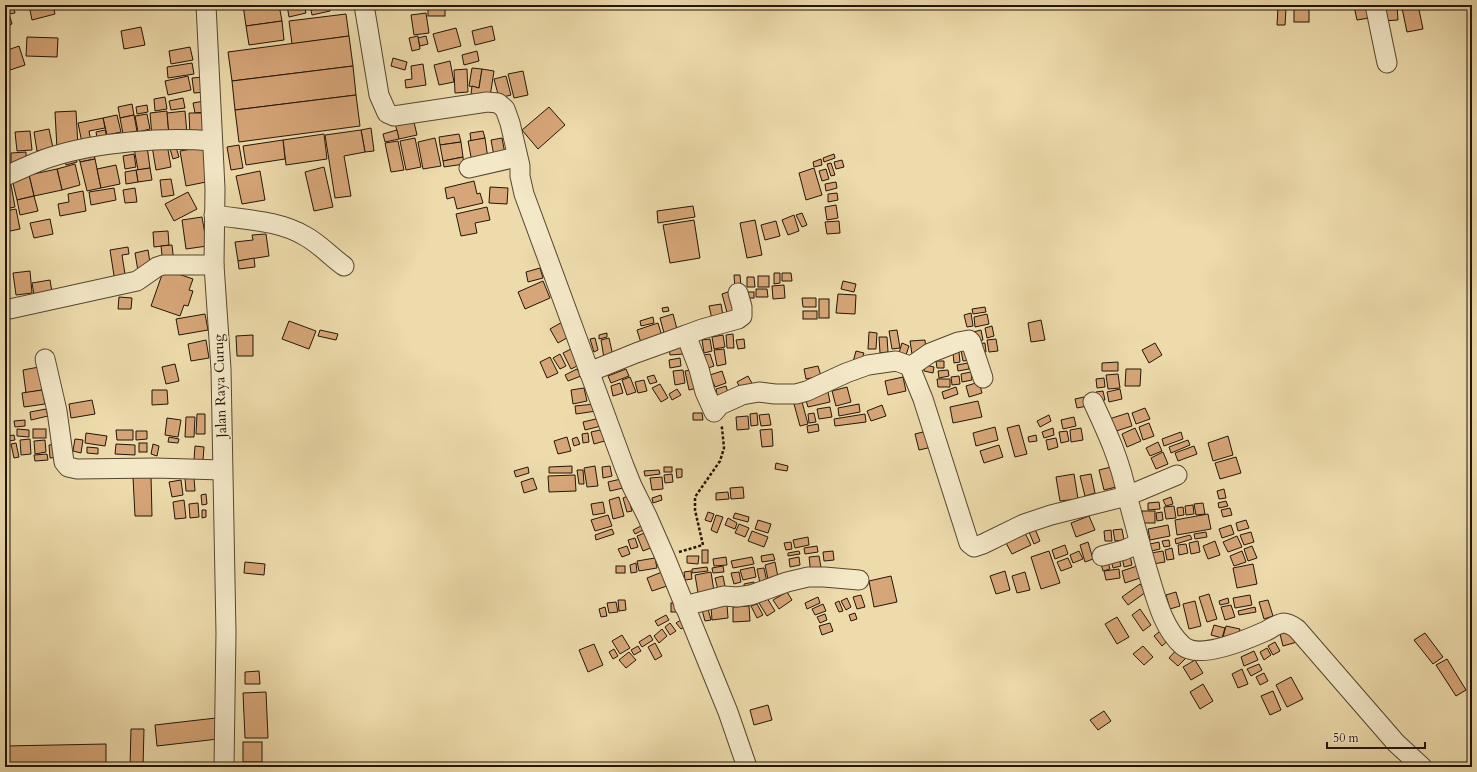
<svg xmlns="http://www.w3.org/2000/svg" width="1477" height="772" viewBox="0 0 1477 772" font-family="Cardo,serif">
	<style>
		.building { fill: #d7a678; stroke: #231506 }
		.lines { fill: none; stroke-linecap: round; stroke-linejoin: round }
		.minor-casing { stroke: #56462f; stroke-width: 21 }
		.path { stroke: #231506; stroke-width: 2.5; stroke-dasharray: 3 2; stroke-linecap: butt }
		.minor { stroke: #f3e8c8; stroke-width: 19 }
		.labels { text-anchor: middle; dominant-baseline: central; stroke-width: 3; stroke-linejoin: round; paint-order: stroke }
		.street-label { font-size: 14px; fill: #231506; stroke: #f3e8c8 }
	</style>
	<rect width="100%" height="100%" fill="#eddbab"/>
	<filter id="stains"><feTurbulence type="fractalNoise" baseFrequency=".005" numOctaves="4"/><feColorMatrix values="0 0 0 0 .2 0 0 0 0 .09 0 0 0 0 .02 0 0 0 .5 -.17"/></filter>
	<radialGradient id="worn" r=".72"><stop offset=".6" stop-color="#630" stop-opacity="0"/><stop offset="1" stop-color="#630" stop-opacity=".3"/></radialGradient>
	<g class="building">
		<polygon points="5,5 13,5 15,13 9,14 12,24 5,26"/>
		<polygon points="29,5 53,5 55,14 32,20"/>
		<polygon points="243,5 279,5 282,21 246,26"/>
		<polygon points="287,5 304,5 306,13 289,17"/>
		<polygon points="310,5 329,5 330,11 312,15"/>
		<rect x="428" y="5" width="17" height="11"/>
		<rect x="1294" y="5" width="15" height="17"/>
		<polygon points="1362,5 1367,5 1369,18 1357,20 1354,6"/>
		<polygon points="1418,5 1423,29 1407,32 1402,8"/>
		<polygon points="1381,6 1397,6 1398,20 1382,21"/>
		<polygon points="1278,7 1286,8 1285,25 1277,25"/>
		<polygon points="426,13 429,33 414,35 411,15"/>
		<polygon points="346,14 349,36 292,44 289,21"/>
		<polygon points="282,21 284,40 249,45 246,26"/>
		<polygon points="492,26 495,40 475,45 472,31"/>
		<polygon points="141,27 145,45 124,49 121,31"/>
		<polygon points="456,28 461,46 438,52 433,34"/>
		<polygon points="349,36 353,66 232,81 228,52"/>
		<polygon points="418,36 420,49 412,51 409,38"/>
		<polygon points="426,36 428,44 420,46 418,38"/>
		<polygon points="27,37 58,38 57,57 26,56"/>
		<polygon points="19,46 25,65 7,71 5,66 5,51"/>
		<polygon points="190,47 193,60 171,64 169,51"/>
		<polygon points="477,51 479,61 464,65 462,55"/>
		<polygon points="393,58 407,62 405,70 391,66"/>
		<polygon points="450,61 454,82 439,85 434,65"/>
		<polygon points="192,63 194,74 168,78 167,67"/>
		<polygon points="423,64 426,85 406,88 405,80 412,79 411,66"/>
		<polygon points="353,66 356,95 235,110 232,81"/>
		<polygon points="472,68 482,69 479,88 469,86"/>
		<polygon points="467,69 468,92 455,93 454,70"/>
		<polygon points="482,69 494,71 490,97 471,94 472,86 479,88"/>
		<polygon points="523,71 528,95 514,98 508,74"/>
		<polygon points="188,76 191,90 168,95 165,81"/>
		<polygon points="506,76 511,95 499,98 494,79"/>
		<polygon points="204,77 206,92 194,93 192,78"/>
		<polygon points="356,95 360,126 239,142 235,110"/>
		<polygon points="165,97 167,109 155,111 154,99"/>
		<polygon points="183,98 185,108 171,110 169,101"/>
		<polygon points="204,101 205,112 195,113 193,103"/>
		<polygon points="132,104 134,115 120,118 118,107"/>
		<polygon points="147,105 148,112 137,114 136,107"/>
		<polygon points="549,107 565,125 538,149 522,130"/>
		<polygon points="76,111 78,147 57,149 55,112"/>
		<polygon points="167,111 169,135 152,137 150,113"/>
		<polygon points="185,111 187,134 169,135 167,113"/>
		<polygon points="189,113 203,113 204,134 190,135"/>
		<polygon points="147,114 150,129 138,132 135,116"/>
		<polygon points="117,115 121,132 107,135 103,118"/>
		<polygon points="134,115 137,131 123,134 120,118"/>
		<polygon points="103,118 105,128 89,131 91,142 82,143 78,123"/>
		<polygon points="413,118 417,135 399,139 395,123"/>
		<polygon points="371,128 374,151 365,152 361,130"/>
		<polygon points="49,129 53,148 37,151 34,132"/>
		<polygon points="105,130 108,140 98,142 96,132"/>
		<polygon points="361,130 365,152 344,156 351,196 335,198 325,135"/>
		<polygon points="397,130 399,139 385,142 383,134"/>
		<polygon points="30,131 32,150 17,151 15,132"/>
		<polygon points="483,131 485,138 471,141 470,133"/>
		<polygon points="324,134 327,159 286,165 283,140"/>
		<polygon points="459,134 461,142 440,145 439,137"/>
		<polygon points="415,138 421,167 406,170 400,141"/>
		<polygon points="435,138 441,166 423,169 418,142"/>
		<polygon points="485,138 488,159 472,162 468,141"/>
		<polygon points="502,138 505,154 494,156 491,140"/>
		<polygon points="283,140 285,159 246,165 243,146"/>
		<polygon points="398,141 404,170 391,172 385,143"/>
		<polygon points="461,142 463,157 443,161 440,145"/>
		<polygon points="167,144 171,167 156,170 152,146"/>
		<polygon points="239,145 243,168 231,170 227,147"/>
		<polygon points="147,146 150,168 138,170 134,148"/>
		<polygon points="176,147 179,157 173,159 170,149"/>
		<polygon points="204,147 211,181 186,186 180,151"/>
		<polygon points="93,150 95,159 80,162 78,153"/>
		<polygon points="26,152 26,164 11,164 11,153"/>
		<polygon points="134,154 136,167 125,169 123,156"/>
		<polygon points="834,154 835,158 824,162 823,158"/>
		<polygon points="75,155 77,162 66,165 64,158"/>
		<polygon points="463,157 464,164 444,167 443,161"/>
		<polygon points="95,159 101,188 87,191 80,162"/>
		<polygon points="821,159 822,165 814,167 813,162"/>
		<polygon points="842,160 844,167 836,169 834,162"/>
		<polygon points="831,163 835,175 831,176 827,164"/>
		<polygon points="75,164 80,185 62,190 57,169"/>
		<polygon points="116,165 120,184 101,188 97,169"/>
		<polygon points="324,167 333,207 314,211 305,172"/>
		<polygon points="150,168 152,180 138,182 136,170"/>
		<polygon points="814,168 822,195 806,200 799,173"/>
		<polygon points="57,169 62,190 34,196 29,175"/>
		<polygon points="826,169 829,179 822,181 819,171"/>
		<polygon points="136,170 138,182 126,184 125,172"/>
		<polygon points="260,171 265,200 242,204 236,176"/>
		<polygon points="29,175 34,196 17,200 12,179"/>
		<polygon points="171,179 174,195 162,197 160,180"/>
		<polygon points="474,181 477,194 480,193 483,203 457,209 454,197 447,199 445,188"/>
		<polygon points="836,182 837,188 826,191 825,184"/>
		<polygon points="11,185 15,207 5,209 5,186"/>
		<polygon points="490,187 508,188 507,204 489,203"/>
		<polygon points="114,188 116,200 91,205 89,192"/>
		<polygon points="135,188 137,202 125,203 123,190"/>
		<polygon points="83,191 86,211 60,216 58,204 69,202 68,194"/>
		<polygon points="188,192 197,209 174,221 165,204"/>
		<polygon points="837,193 838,200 828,202 828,194"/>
		<polygon points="34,196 38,211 20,215 17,200"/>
		<polygon points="836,205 838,218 827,220 825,207"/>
		<polygon points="693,206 695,217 658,223 657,211"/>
		<polygon points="487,207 490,220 475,223 477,233 461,236 456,214"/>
		<polygon points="16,209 20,229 5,232 5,211"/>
		<polygon points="802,213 807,225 802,227 796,215"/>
		<polygon points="794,215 799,231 788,235 782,220"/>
		<polygon points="202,217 207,246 186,249 182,220"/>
		<polygon points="50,219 53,234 34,238 30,223"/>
		<polygon points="694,220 700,258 670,263 663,225"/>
		<polygon points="755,220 762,255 747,258 740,223"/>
		<polygon points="776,221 780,236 765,240 761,225"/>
		<polygon points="839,221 840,233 827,234 825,222"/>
		<polygon points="168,231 169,245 154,247 153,232"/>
		<polygon points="266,234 269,256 238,261 235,242 253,240 252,235"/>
		<polygon points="172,245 174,263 163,264 161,246"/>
		<polygon points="128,247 129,254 122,255 125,274 115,282 110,250"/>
		<polygon points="148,250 151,269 138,271 135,253"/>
		<polygon points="254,258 255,267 239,269 238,261"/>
		<polygon points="540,268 543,278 528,282 526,272"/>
		<polygon points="164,269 193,279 189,290 193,291 188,306 184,305 180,316 151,306"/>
		<polygon points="30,271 32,293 16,295 13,273"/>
		<polygon points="774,273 780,273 780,283 774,284"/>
		<polygon points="782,273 791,273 792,281 782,281"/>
		<polygon points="734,275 740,275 741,287 735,288"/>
		<rect x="758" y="276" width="11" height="11"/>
		<polygon points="747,277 754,277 755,287 747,287"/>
		<polygon points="50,280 53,298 35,301 32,283"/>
		<polygon points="543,281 550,298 525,309 518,292"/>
		<polygon points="843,281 856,284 854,292 841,289"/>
		<polygon points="784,285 785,298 773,299 772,286"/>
		<polygon points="756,289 767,289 768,297 756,297"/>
		<polygon points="731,291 738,313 728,316 722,294"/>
		<rect x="748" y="292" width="6" height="6"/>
		<polygon points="838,294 856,295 855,314 836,313"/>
		<polygon points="119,297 132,298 131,309 118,309"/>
		<polygon points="802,298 816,298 816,307 803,307"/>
		<rect x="819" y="299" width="10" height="19"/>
		<polygon points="721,304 723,316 712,319 709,306"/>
		<polygon points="668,307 669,311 663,312 662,308"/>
		<polygon points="985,307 986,312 973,314 972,309"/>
		<rect x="803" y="311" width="14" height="8"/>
		<polygon points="971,313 973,326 967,327 964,315"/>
		<polygon points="205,314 208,330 179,335 176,319"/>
		<polygon points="673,314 677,329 664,333 660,318"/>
		<polygon points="987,314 989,324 975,327 974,317"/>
		<polygon points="653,317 654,323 641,326 640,321"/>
		<polygon points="1041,320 1045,340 1031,342 1028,323"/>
		<polygon points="289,321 316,331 309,349 282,339"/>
		<polygon points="564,321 572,335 558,343 550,329"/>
		<polygon points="658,323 662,336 641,343 637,330"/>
		<polygon points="992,326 994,336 987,338 985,328"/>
		<polygon points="320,330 338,334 336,340 318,336"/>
		<polygon points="897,330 900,348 892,349 889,331"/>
		<polygon points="981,330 983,340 975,342 973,332"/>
		<polygon points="869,332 877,333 876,349 868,349"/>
		<polygon points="607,333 607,337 599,339 599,335"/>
		<polygon points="733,334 734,348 727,348 726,335"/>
		<polygon points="253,335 253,356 237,356 236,336"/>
		<polygon points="723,335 725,347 714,349 712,337"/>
		<polygon points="879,337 887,337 888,352 880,353"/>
		<polygon points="595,338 598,350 594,352 590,339"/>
		<polygon points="609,338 613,356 604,358 601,340"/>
		<polygon points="710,339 712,351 704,353 702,340"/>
		<polygon points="744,339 745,348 738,349 736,340"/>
		<polygon points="996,339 998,351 989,352 987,340"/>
		<polygon points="206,340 209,358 191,361 188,344"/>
		<polygon points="925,340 926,351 912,354 910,341"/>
		<polygon points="902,343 909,346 905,358 898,356"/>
		<polygon points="985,343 986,352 978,352 977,344"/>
		<polygon points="1155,343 1162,355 1149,363 1142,350"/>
		<polygon points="682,346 683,354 670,355 669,347"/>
		<polygon points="969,348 971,360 963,361 961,350"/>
		<polygon points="571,349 579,365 571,369 563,353"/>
		<polygon points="724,349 726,364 717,366 714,350"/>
		<polygon points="856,351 864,353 860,364 853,362"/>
		<polygon points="959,352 960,362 954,363 953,353"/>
		<polygon points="560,354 566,366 560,369 553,358"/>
		<polygon points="710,354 714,366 708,368 704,355"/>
		<polygon points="550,357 558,373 547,378 540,362"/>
		<polygon points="680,358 681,366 670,368 669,360"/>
		<polygon points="936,361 944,361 944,368 937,368"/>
		<polygon points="1118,362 1118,371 1102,371 1102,363"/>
		<polygon points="968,363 969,369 958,371 957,365"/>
		<polygon points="175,364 179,381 166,384 162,367"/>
		<polygon points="925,365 934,367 933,373 924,371"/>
		<polygon points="818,366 821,376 806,379 804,369"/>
		<polygon points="39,367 42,390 26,393 23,370"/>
		<polygon points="577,369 581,376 568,381 565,375"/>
		<polygon points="626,369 629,376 611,383 608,376"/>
		<polygon points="697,369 701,387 689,390 685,371"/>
		<polygon points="1126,369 1141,369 1140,386 1125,386"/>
		<polygon points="683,370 685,383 675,385 673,371"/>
		<polygon points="948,370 949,376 939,378 938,371"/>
		<polygon points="722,371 726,383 715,387 710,375"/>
		<polygon points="971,372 972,380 962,382 961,374"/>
		<polygon points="1118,374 1120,388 1108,389 1106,375"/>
		<polygon points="654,375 657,382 650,384 647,377"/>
		<polygon points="748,376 753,385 742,391 737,382"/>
		<polygon points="959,376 960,384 952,385 951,377"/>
		<polygon points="630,377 636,392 627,395 622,380"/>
		<polygon points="903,377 906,391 888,395 885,381"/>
		<polygon points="1104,378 1105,387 1097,388 1096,379"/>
		<polygon points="937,379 950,379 950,387 938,387"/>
		<polygon points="644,380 647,391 638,393 635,382"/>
		<polygon points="979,382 982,393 969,397 966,386"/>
		<polygon points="620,383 623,393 613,396 611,386"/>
		<polygon points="660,384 668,398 661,402 652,388"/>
		<polygon points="726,386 729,397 718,400 716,389"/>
		<polygon points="847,387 851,402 836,406 832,391"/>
		<polygon points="956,387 958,394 944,399 942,392"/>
		<polygon points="584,388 587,401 573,404 571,390"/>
		<polygon points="677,389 681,395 672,400 669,394"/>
		<polygon points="1120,389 1122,399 1109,402 1107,392"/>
		<polygon points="42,390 45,404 24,407 22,393"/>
		<polygon points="152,390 167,390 168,404 152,405"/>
		<polygon points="1103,391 1105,400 1097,401 1096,392"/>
		<polygon points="828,392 830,402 808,407 805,397"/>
		<polygon points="1084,397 1087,406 1077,408 1075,399"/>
		<polygon points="92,400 95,414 71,418 69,404"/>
		<polygon points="978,401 982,417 953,423 950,407"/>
		<polygon points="802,402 808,424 800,426 794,404"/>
		<polygon points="595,404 596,411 576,414 575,406"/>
		<polygon points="859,404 860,412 839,416 838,408"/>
		<polygon points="882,405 886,416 871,421 867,411"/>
		<polygon points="830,407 832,417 819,419 817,409"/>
		<polygon points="1145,408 1150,419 1136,424 1132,413"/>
		<polygon points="46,409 48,416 31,420 30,412"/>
		<polygon points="693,413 702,413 703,420 693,420"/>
		<polygon points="757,413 758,425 751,426 750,414"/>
		<polygon points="814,413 816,422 809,423 808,414"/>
		<polygon points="1128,413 1132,426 1113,432 1109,419"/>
		<polygon points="197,414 205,414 205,434 196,434"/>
		<polygon points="769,414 771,425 761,426 759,415"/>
		<polygon points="865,414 866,422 835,426 834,419"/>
		<polygon points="1049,415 1051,421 1040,427 1037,421"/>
		<polygon points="748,416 749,429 737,430 736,417"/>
		<polygon points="186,417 195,417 194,437 185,437"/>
		<polygon points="1074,417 1076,426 1063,429 1061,420"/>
		<polygon points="167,418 181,420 178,437 165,435"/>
		<polygon points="600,418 601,426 585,430 583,422"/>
		<polygon points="25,420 25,426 15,427 14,421"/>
		<polygon points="1149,423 1154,436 1143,440 1139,427"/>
		<polygon points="818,424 819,431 808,433 807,426"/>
		<polygon points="1019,425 1027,454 1015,457 1007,428"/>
		<polygon points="995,427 998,440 976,446 973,433"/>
		<polygon points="1053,428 1054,435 1044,438 1042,432"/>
		<polygon points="1081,428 1083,440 1071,442 1070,430"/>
		<polygon points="1135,428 1141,441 1127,447 1122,434"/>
		<polygon points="17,429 29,430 29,437 17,436"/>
		<rect x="33" y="429" width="13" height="9"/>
		<polygon points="605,429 608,440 594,444 591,432"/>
		<polygon points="772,429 773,446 762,447 760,430"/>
		<polygon points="116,430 133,430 133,440 117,440"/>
		<polygon points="136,431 147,431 147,439 136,440"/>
		<polygon points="927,431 932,447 919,450 915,434"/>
		<polygon points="1067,431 1069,441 1061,443 1059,432"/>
		<polygon points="1181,432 1183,439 1164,446 1162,439"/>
		<polygon points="86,433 107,436 105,446 85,443"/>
		<polygon points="588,433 589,442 583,443 582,434"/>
		<polygon points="14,435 15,440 9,441 8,436"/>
		<polygon points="1036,435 1037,441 1029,442 1028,437"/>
		<polygon points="1228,436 1233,455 1213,461 1208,443"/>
		<polygon points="169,437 179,439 178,443 168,442"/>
		<polygon points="567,437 571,451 558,454 554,441"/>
		<polygon points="577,437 580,444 574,446 572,439"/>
		<polygon points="1056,438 1058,447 1048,450 1046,440"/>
		<polygon points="30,439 31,454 21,455 20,440"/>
		<polygon points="75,439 83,440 81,453 73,451"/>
		<polygon points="45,440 46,452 35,454 34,441"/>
		<polygon points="1188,440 1190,445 1171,453 1169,447"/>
		<polygon points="1158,442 1162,451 1150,456 1146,448"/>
		<polygon points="16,443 19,457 14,458 11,444"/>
		<rect x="139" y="443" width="8" height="9"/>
		<polygon points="58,444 59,457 50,458 49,445"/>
		<polygon points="116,444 135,445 135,455 115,454"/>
		<polygon points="153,444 159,446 157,456 151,454"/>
		<polygon points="999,445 1003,457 984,463 980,451"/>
		<polygon points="195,446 204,447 203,460 194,460"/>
		<polygon points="1194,446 1197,454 1178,461 1175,453"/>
		<polygon points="87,447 98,448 98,454 87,453"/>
		<polygon points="1163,452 1168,464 1156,469 1151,458"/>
		<polygon points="47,454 48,460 35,461 34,455"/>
		<polygon points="1236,457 1241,473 1220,479 1215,463"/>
		<polygon points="776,463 788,466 787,471 775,469"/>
		<polygon points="572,466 572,473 549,473 549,467"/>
		<polygon points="595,466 598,486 587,487 584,468"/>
		<polygon points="610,466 612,476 603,478 602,467"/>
		<polygon points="528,467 529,473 516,477 514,471"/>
		<rect x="664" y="467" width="8" height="5"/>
		<polygon points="1111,467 1116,487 1104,490 1099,470"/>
		<polygon points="676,469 682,469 682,477 677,478"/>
		<polygon points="577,470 583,470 584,484 579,484"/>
		<polygon points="659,470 660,474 645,476 644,471"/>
		<polygon points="672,474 673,482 665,483 664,475"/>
		<polygon points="1074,474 1078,499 1060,501 1056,477"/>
		<polygon points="1091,474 1095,493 1085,496 1080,476"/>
		<polygon points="575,475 576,491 549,492 548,476"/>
		<polygon points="151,476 152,516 135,516 133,477"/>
		<polygon points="662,477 663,489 652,490 650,478"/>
		<polygon points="185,478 194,478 195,491 186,491"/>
		<polygon points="533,478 537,489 524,493 521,482"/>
		<polygon points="621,479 623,488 610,491 608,482"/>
		<polygon points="181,480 183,495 172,497 169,482"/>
		<polygon points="743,487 744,498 731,499 730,488"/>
		<polygon points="1224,489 1226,498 1219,499 1217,491"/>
		<polygon points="728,492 729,499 716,500 716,493"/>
		<polygon points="206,494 207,504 202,505 201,495"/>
		<polygon points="661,495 662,500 653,503 652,498"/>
		<polygon points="628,496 632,511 627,512 623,498"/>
		<polygon points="619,497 624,516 613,519 609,500"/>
		<polygon points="1171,497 1173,504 1166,506 1163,500"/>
		<polygon points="184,500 186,518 175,519 173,502"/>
		<polygon points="1226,501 1228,506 1219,508 1218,503"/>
		<polygon points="603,502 605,513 593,515 591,504"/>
		<polygon points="1159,502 1160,509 1148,510 1148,503"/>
		<polygon points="198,503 199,517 190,518 189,504"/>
		<polygon points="1203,503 1205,514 1196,515 1194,504"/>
		<polygon points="1193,505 1194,514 1186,515 1185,506"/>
		<polygon points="1174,506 1176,518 1166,519 1164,507"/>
		<polygon points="1183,507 1184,515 1178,516 1177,508"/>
		<polygon points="1230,508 1232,515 1223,517 1221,510"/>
		<polygon points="202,510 206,510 206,517 202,518"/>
		<rect x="1142" y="511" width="13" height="12"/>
		<polygon points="708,512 714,514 711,522 705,520"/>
		<polygon points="1162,512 1163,520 1157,521 1156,513"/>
		<polygon points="735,513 749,517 748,522 733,518"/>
		<polygon points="1208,514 1211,529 1177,535 1175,520"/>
		<polygon points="608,515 612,526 595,531 591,520"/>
		<polygon points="716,515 723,517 717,533 711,530"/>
		<polygon points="1089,516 1095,530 1076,537 1071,523"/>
		<polygon points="728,518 737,523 735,529 725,525"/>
		<polygon points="758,520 771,524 768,533 755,529"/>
		<polygon points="1246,520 1249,528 1238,531 1236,523"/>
		<polygon points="739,524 749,528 745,537 735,533"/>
		<polygon points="1168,525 1170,536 1150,540 1148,529"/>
		<polygon points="1231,525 1234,534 1222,538 1219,529"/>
		<polygon points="641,526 643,530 635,534 633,530"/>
		<polygon points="612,529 614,534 596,540 595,535"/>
		<polygon points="1035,529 1040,541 1034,544 1029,532"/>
		<polygon points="1122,529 1124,540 1115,541 1113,530"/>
		<polygon points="1111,530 1112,541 1105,541 1104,531"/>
		<polygon points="752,531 768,537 764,547 748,541"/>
		<polygon points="647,532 653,547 643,551 637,536"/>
		<polygon points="1206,532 1207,537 1195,539 1194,534"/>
		<polygon points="1251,532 1254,542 1244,545 1240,535"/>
		<polygon points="1025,533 1031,545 1012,554 1006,543"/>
		<polygon points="1190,535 1192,539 1176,544 1175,539"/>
		<polygon points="1237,536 1242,547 1228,552 1223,542"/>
		<polygon points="808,537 809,545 795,548 793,540"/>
		<polygon points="635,538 638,547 631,549 628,540"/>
		<polygon points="1169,540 1170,546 1164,547 1162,541"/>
		<polygon points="1198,541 1200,552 1191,554 1189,543"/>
		<polygon points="1215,541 1220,555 1208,559 1203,546"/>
		<polygon points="791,542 792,549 786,550 784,543"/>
		<polygon points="1088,542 1093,559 1085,562 1080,545"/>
		<polygon points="1159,542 1160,549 1151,551 1150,544"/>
		<polygon points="1186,544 1188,553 1179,555 1178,545"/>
		<polygon points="1065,545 1068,554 1055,559 1052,550"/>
		<polygon points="627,546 630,554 622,557 618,549"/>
		<polygon points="817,546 818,552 805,554 804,548"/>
		<polygon points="1252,546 1257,558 1248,561 1244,549"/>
		<polygon points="1172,548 1174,559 1167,560 1165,550"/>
		<rect x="702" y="550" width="6" height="13"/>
		<polygon points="799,551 800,554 788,556 788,553"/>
		<polygon points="833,551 834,560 824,561 823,552"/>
		<polygon points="1049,551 1060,583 1041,589 1031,557"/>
		<polygon points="1079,551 1083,559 1073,563 1070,555"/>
		<polygon points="1163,551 1165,562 1153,564 1151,553"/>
		<polygon points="1242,551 1246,562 1234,566 1230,556"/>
		<polygon points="773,554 775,560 762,562 761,556"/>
		<polygon points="1130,555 1132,565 1124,567 1122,557"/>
		<polygon points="687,556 699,556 698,564 687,563"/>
		<polygon points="819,556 822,573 811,574 809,557"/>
		<polygon points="726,557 727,565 714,566 713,559"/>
		<polygon points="752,557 754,564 733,568 731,561"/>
		<polygon points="799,557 800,565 790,567 789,559"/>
		<polygon points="655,558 657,568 639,571 637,561"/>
		<polygon points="1068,558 1072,567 1061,571 1057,562"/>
		<polygon points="1119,558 1121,566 1113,568 1111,560"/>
		<polygon points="245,562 265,564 264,575 244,573"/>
		<polygon points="775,562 778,577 768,579 765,565"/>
		<polygon points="1108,562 1110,569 1103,571 1101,564"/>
		<polygon points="636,563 637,572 631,573 630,565"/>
		<polygon points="1253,564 1257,584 1237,588 1233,568"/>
		<rect x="616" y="566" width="9" height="7"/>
		<polygon points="723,566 724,572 713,573 712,568"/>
		<polygon points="1137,566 1140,578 1125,583 1122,571"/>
		<polygon points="707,567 708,571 692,573 692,569"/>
		<polygon points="754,567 756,577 743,580 740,570"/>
		<polygon points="764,568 767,582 760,583 757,569"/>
		<polygon points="1119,569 1120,578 1106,580 1104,571"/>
		<polygon points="691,571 692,579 685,580 684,572"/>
		<polygon points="1005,571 1010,590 996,594 990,576"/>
		<polygon points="662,572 667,586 652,591 647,578"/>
		<polygon points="711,572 714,591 698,593 695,575"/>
		<polygon points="739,572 741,582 734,584 731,573"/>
		<polygon points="1025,572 1030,590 1017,593 1012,576"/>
		<polygon points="723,576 726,592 719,594 715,578"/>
		<polygon points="891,576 897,602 874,607 869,581"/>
		<polygon points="754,582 756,590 745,592 744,584"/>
		<polygon points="1140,584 1146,592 1128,605 1122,597"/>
		<polygon points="787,592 792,600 779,609 773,600"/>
		<polygon points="1176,592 1180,606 1170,609 1166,595"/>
		<polygon points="1209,594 1217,619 1207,622 1199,597"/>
		<polygon points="861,595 865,607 857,609 853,597"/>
		<polygon points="1250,595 1252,605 1235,608 1233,598"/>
		<polygon points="818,597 820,603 807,609 805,603"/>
		<polygon points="767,598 775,611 767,616 759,603"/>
		<polygon points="847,598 851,607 846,610 841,601"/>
		<polygon points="1228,598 1229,603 1220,605 1219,601"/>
		<polygon points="618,600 625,600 626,610 619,611"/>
		<polygon points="1268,600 1273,616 1264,619 1259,602"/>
		<polygon points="839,601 843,611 839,612 835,603"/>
		<polygon points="1195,601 1201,626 1189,629 1183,604"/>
		<polygon points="616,602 618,612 609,613 607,603"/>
		<rect x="671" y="603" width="7" height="9"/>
		<polygon points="757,604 763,615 757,618 751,606"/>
		<polygon points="823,604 826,611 815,615 812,609"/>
		<polygon points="727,605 728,618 712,620 711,607"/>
		<polygon points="1231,605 1235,617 1225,620 1221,607"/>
		<polygon points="749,606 750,621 733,622 733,607"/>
		<polygon points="605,607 607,616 601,617 599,609"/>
		<polygon points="1255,607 1256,612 1239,615 1238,611"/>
		<polygon points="708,609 711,620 705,621 702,610"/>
		<polygon points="1140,609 1151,625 1143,631 1132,615"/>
		<polygon points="855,613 857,619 851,621 849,615"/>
		<polygon points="825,614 827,620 820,623 817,617"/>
		<polygon points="666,615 669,620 658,626 655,621"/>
		<polygon points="1117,617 1129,637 1117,644 1105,624"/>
		<polygon points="681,620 686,626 681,629 676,623"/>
		<polygon points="670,623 676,631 670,635 665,627"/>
		<polygon points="830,623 833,631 822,635 819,626"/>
		<polygon points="1214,625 1225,628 1222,638 1211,635"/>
		<polygon points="1226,626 1240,629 1237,640 1223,637"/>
		<polygon points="1164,628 1172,637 1162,646 1154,636"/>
		<polygon points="662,629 667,636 659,643 654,636"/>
		<polygon points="1294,630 1297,642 1283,646 1280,634"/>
		<polygon points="1425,633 1443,657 1433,664 1414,640"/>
		<polygon points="622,635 630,648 620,654 612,641"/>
		<polygon points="650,635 653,640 642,647 639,642"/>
		<polygon points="1275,642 1280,651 1273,655 1268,646"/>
		<polygon points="655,643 662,656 655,660 648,647"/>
		<polygon points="594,644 603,665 588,672 579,650"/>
		<polygon points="638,646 641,651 634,655 631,650"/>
		<polygon points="1143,646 1153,657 1144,665 1133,654"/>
		<polygon points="1179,647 1188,656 1178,666 1169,658"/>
		<polygon points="1267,648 1271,655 1264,660 1260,652"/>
		<polygon points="614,649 618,656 613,659 609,652"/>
		<polygon points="1254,651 1258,660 1244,666 1241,657"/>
		<polygon points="629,652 636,660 626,668 619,660"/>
		<polygon points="1447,659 1466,690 1456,696 1436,665"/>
		<polygon points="1195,660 1203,673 1191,680 1183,667"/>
		<polygon points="1259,664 1262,670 1251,676 1247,669"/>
		<polygon points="1242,669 1248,684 1238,688 1232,674"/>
		<polygon points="259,671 260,684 245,684 245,672"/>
		<polygon points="1264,673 1268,681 1260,685 1256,677"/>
		<polygon points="1291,677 1303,699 1287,707 1276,685"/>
		<polygon points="1203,684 1213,701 1200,709 1190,692"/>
		<polygon points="1273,691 1281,710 1270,715 1261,696"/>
		<polygon points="266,692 268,738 245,738 243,693"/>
		<polygon points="768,705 772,720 754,725 750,710"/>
		<polygon points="1104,711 1111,721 1098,730 1090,720"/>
		<polygon points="216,718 218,739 157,746 155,725"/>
		<polygon points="131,729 144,729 143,767 130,767"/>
		<rect x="243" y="742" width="19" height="20"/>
		<polygon points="106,744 106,767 5,767 5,746"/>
	</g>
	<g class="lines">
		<g class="minor-casing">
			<g id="minor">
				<polyline points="206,5 215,189 214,265 221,369 226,633 224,767"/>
				<polyline points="364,5 379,95 387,113 394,116 487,102 498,103 505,109 510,123 520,166 520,176 524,194 624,466 632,486 647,516 665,557 728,712 747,767"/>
				<polyline points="1375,5 1387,63"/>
				<polyline points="469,168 517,157"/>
				<path d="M5,176c15,-6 30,-14 46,-19 46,-15 113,-20 161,-16"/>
				<path d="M214,215c31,5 64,5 91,21 15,8 26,21 39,30"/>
				<polyline points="5,310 137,281 157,267 163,265 214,265"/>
				<polyline points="686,335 702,329 738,319 742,316 742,307 738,293"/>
				<polyline points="45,359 57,411 64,462 68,467 77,469 156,468 222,470"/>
				<polyline points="910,367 930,353 958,342 969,340 971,342 983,378"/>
				<polyline points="589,372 636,353 686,335 699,369 705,392 714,412 720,405 742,395 759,392 775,394 796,394 807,391 846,373 868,365 896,361 907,365 910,367 923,399 969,543 974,547 983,544 1024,524 1051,515 1127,496 1177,475"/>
				<path d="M1093,402c14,30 28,60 34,94 7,24 13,49 20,73 8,25 15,59 36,77 17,14 65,-7 83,-15 6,-3 11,-7 17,-8 5,0 10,3 14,6l99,114 26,24"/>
				<polyline points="1102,556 1124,550 1140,543"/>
				<polyline points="684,606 724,596 737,597 751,595 787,582 808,577 824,577 859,580"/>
			</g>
		</g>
		<polyline class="path" points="679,552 703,545 695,510 695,497 720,461 724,448 722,428 721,425"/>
		<use href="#minor" class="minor"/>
	</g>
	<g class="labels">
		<g class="street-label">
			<text transform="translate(220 386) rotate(-92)">Jalan Raya Curug</text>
		</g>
	</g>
	<rect width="1477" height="772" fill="none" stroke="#eddbab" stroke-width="20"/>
	<rect x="6" y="6" width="1465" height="760" fill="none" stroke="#231506" stroke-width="2"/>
	<rect x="10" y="10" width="1457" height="752" fill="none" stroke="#231506"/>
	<path d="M1327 742v6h98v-6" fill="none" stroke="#231506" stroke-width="2"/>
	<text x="1333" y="742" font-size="12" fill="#231506" stroke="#f3e8c8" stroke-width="3" paint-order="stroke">50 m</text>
	<rect width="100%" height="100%" filter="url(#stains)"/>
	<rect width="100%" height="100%" fill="url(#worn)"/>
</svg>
